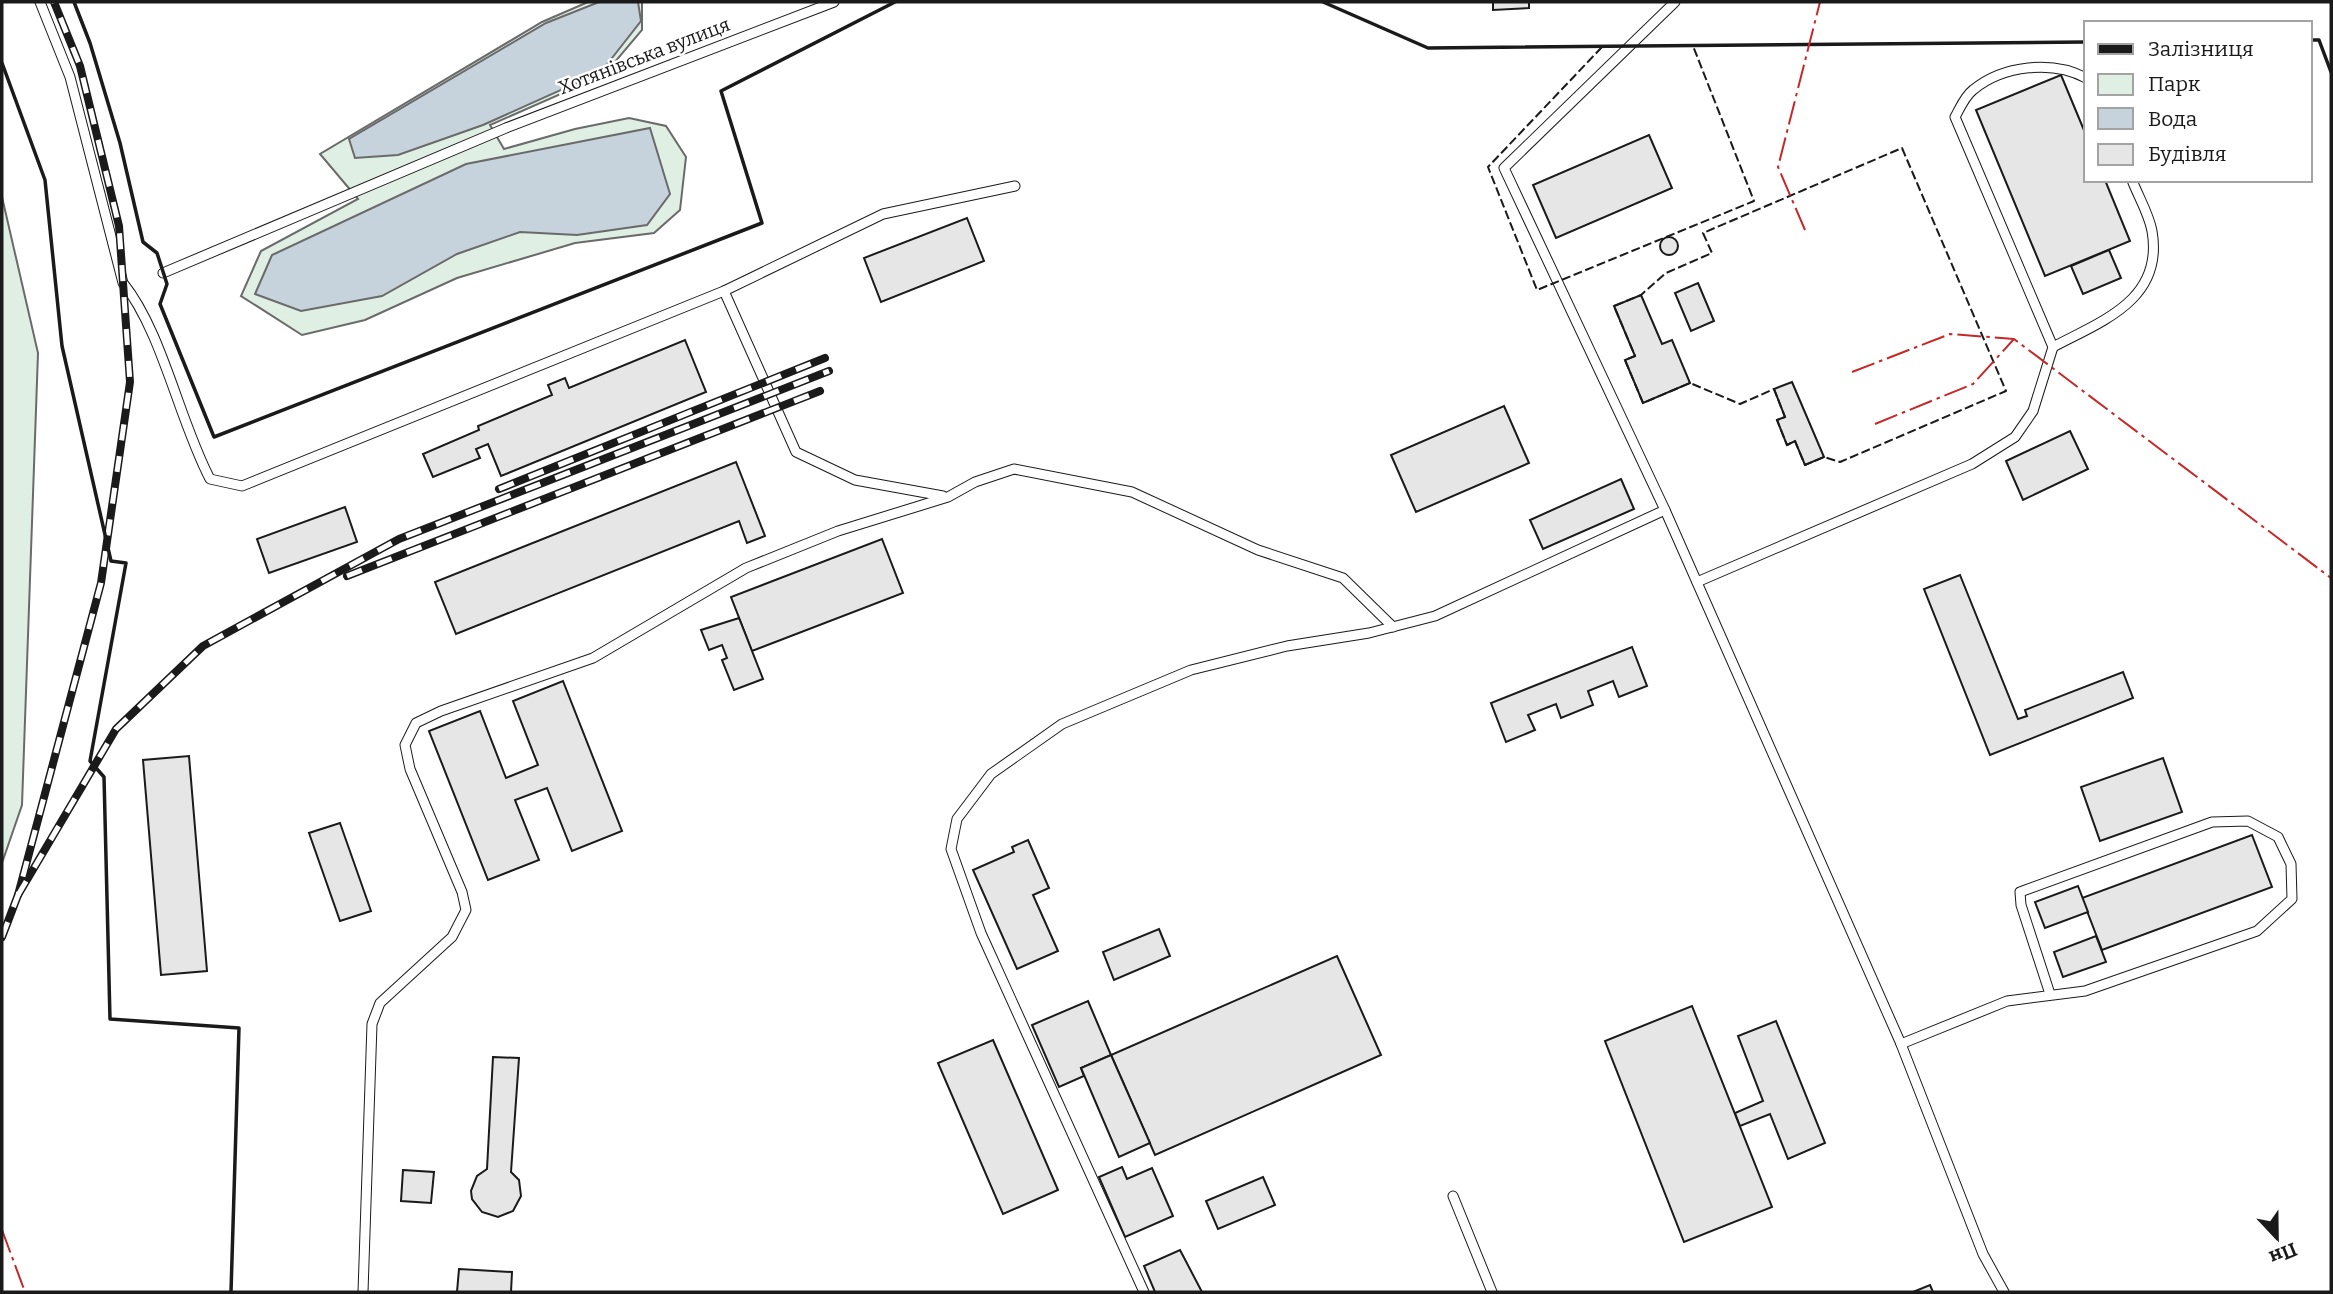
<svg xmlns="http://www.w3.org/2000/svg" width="2333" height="1294" viewBox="0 0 2333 1294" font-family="Bitter,serif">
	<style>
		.green { fill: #e0efe3; stroke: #6a6a6a; stroke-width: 2 }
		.water { fill: #c6d2dc; stroke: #6a6a6a; stroke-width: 2 }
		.building { fill: #e6e6e6; stroke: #1a1a1a; stroke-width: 2 }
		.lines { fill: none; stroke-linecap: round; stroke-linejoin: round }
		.lane-casing { stroke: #1a1a1a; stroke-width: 11 }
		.lane { stroke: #fff; stroke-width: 9 }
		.rail-casing { stroke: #1a1a1a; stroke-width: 8 }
		.rail { stroke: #fff; stroke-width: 5; stroke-dasharray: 16; stroke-linecap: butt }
		.fence { stroke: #1a1a1a; stroke-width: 2; stroke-dasharray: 9 3.5; stroke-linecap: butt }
		.wall { stroke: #1a1a1a; stroke-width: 3.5 }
		.power { stroke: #c62828; stroke-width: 2; stroke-dasharray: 24 5 3.5 5; stroke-linecap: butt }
		.labels { text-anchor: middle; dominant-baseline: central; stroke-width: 5; stroke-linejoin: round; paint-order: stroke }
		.street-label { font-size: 19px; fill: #1a1a1a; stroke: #fff }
	</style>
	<rect width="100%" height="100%" fill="#fff"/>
	<g class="green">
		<polygon points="588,2 642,2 642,30 604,75 490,125 504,149 575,129 629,118 666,126 686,157 680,210 654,233 575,243 457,278 365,320 302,335 241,296 261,251 358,199 320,154 542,22"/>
		<polygon points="2,197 38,353 22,805 2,863"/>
	</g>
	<g class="water">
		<polygon points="599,2 638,2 641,21 601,72 483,125 398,155 355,158 349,139 546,23"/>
		<polygon points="650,128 670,194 647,225 577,235 520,232 457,254 382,296 301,311 255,294 272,255 466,164"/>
	</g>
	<g class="building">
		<polygon points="1493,2 1529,2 1529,8 1493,10"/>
		<polygon points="2061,75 2086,135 2086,180 2105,180 2130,241 2045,276 1976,110"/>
		<polygon points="1649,135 1672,188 1556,238 1533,185"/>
		<polygon points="967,218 984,261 881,302 864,258"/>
		<circle cx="1669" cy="246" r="9"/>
		<polygon points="2109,250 2121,278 2083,294 2071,266"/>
		<polygon points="1698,283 1714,321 1691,331 1675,293"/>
		<polygon points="1641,295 1662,344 1672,340 1690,383 1643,403 1625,360 1635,356 1614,306"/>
		<polygon points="685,340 706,392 501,476 488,444 476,449 480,458 433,477 423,454 479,430 478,426 552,395 548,385 565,378 569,388"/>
		<polygon points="1792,382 1824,457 1805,465 1795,441 1787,445 1777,420 1785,417 1774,389"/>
		<polygon points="1504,406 1529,463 1416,512 1391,455"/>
		<polygon points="2070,431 2088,469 2023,500 2006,461"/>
		<polygon points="736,462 765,536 747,543 739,521 456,634 435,582"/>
		<polygon points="1621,479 1634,509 1543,549 1530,520"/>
		<polygon points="345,507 357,542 269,573 257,539"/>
		<polygon points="882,539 903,593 752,651 731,597"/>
		<polygon points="1960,575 2018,719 2027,716 2025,710 2123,672 2133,698 1990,755 1924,589"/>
		<polygon points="739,618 763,679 734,690 722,660 727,658 722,645 709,650 701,630"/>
		<polygon points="1632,647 1647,686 1619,697 1613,681 1588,691 1593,705 1561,718 1556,704 1528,715 1535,730 1506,742 1491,703"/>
		<polygon points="563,681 622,831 572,851 547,788 515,800 539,860 488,880 429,731 480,711 506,778 538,765 513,701"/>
		<polygon points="189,756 207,971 161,975 143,760"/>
		<polygon points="2163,758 2182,812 2100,841 2081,787"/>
		<polygon points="340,823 371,911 340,921 309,833"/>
		<polygon points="2252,835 2272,887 2102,950 2082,898"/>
		<polygon points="1028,840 1049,888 1033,895 1058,951 1017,969 973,870 1014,852 1012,847"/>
		<polygon points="2078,886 2088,912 2045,928 2035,902"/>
		<polygon points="1159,929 1170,956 1114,980 1103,952"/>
		<polygon points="2096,936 2106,962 2063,977 2054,952"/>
		<polygon points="1337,956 1381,1055 1155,1155 1111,1055"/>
		<polygon points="1088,1001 1111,1055 1081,1068 1084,1076 1059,1087 1032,1025"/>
		<polygon points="1692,1006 1772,1207 1684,1242 1605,1041"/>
		<polygon points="1776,1021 1825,1143 1788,1159 1770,1114 1740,1126 1735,1113 1763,1101 1738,1036"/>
		<polygon points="993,1040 1058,1190 1003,1214 938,1063"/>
		<polygon points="1111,1055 1150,1143 1119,1157 1081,1068"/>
		<polygon points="493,1057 519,1058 511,1172 519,1180 521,1196 513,1211 498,1217 482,1212 472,1199 471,1191 477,1176 487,1169"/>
		<polygon points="1122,1167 1127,1179 1152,1168 1173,1216 1125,1237 1099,1177"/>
		<polygon points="403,1170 434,1172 431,1203 401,1201"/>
		<polygon points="1263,1177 1275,1205 1218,1229 1206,1201"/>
		<polygon points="1180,1250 1202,1292 1155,1292 1144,1266"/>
		<polygon points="459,1269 512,1272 511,1292 457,1292"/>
		<polygon points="1930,1285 1933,1292 1913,1292"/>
	</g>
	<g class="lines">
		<g class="lane-casing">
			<g id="lane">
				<path d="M40,2l30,75 53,206c39,48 56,137 87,196l32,7 482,-195 159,-77 132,-28"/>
				<polyline points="163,273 506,128 834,2"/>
				<polyline points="724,291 796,452 855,480 943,496"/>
				<path d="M2053,347c49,-26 111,-47 99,-116 -3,-17 -14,-35 -20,-51"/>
				<polyline points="1665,510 1901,1044 1983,1254 2004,1292"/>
				<path d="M1697,582l275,-118 43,-27 18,-26 20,-64 -98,-230c5,-9 10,-21 18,-27 30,-25 80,-30 113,-12"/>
				<polyline points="1901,1044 2007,1001 2085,991 2257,931 2292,899 2291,864 2278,837 2248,821 2212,822 2020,892 2021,905 2050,994"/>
				<polyline points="1453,1196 1492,1292"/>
				<polyline points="363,1292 372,1024 380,1003 452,937 466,910 462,892 410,769 405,745 416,723 441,711 593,658 746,568 838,531 948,497 975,482 1014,469 1132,492 1258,550 1343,578 1393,627"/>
				<polyline points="1144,1292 981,933 951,849 957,819 991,774 1062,724 1191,670 1287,646 1369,633 1435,616 1665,510 1504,168 1675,2"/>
			</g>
		</g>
		<use href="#lane" class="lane"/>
		<g class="rail-casing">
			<g id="rail">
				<polyline points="499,489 825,358"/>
				<polyline points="347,576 820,391"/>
				<polyline points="18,895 116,729 203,646 399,539 829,371"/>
				<polyline points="2,937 18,895 101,583 130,382 119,226 80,66 54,2"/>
			</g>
		</g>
		<use href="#rail" class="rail"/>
		<g class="fence">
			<polyline points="1602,47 1488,167 1537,290 1754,201 1693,46"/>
			<polygon points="1902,148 2006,391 1840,462 1824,457 1805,465 1795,441 1787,445 1777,420 1785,417 1774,389 1740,404 1690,383 1643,403 1625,360 1635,356 1614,306 1641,295 1666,273 1712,253 1703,233"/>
		</g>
		<g class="wall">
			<polyline points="74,2 90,43 120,143 143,242 157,253 167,284 160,304 214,437 762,223 721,91 895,2"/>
			<polyline points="1323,2 1428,48 2086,42"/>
			<polyline points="2310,40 2319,40 2331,72"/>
			<polyline points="2,63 45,180 62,346 111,561 126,563 90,761 104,777 110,1019 239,1028 231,1292"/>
		</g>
		<g class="power">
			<polyline points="1805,230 1778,167 1820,2"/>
			<polyline points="1852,372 1950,334 2014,339 2331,578"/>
			<polyline points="1875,424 1973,384 2014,339"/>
			<polyline points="2,1230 25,1292"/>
		</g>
	</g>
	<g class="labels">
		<g class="street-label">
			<text transform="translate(644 56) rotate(-21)">Хотянівська вулиця</text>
		</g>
	</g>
	<rect width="2333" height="1294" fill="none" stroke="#1a1a1a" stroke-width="7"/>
	<rect x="2084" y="21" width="228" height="161" fill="#ffffff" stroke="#a3a3a3" stroke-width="2"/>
	<rect x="2098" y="44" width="35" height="10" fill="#1a1a1a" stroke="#a3a3a3" stroke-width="2"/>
	<text x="2148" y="56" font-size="21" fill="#1a1a1a">Залізниця</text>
	<rect x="2098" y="74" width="35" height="21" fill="#e0efe3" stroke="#a3a3a3" stroke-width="2"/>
	<text x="2148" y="91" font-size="21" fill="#1a1a1a">Парк</text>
	<rect x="2098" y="108" width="35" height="21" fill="#c6d2dc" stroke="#a3a3a3" stroke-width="2"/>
	<text x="2148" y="126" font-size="21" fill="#1a1a1a">Вода</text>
	<rect x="2098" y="144" width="35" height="21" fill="#e6e6e6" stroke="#a3a3a3" stroke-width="2"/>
	<text x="2148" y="161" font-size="21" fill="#1a1a1a">Будівля</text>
	<g transform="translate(2277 1238) rotate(158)" stroke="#ffffff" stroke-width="5" paint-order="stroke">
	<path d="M0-5L12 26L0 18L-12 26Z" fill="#1a1a1a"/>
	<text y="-10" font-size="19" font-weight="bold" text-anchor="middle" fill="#1a1a1a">Пн</text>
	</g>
</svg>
